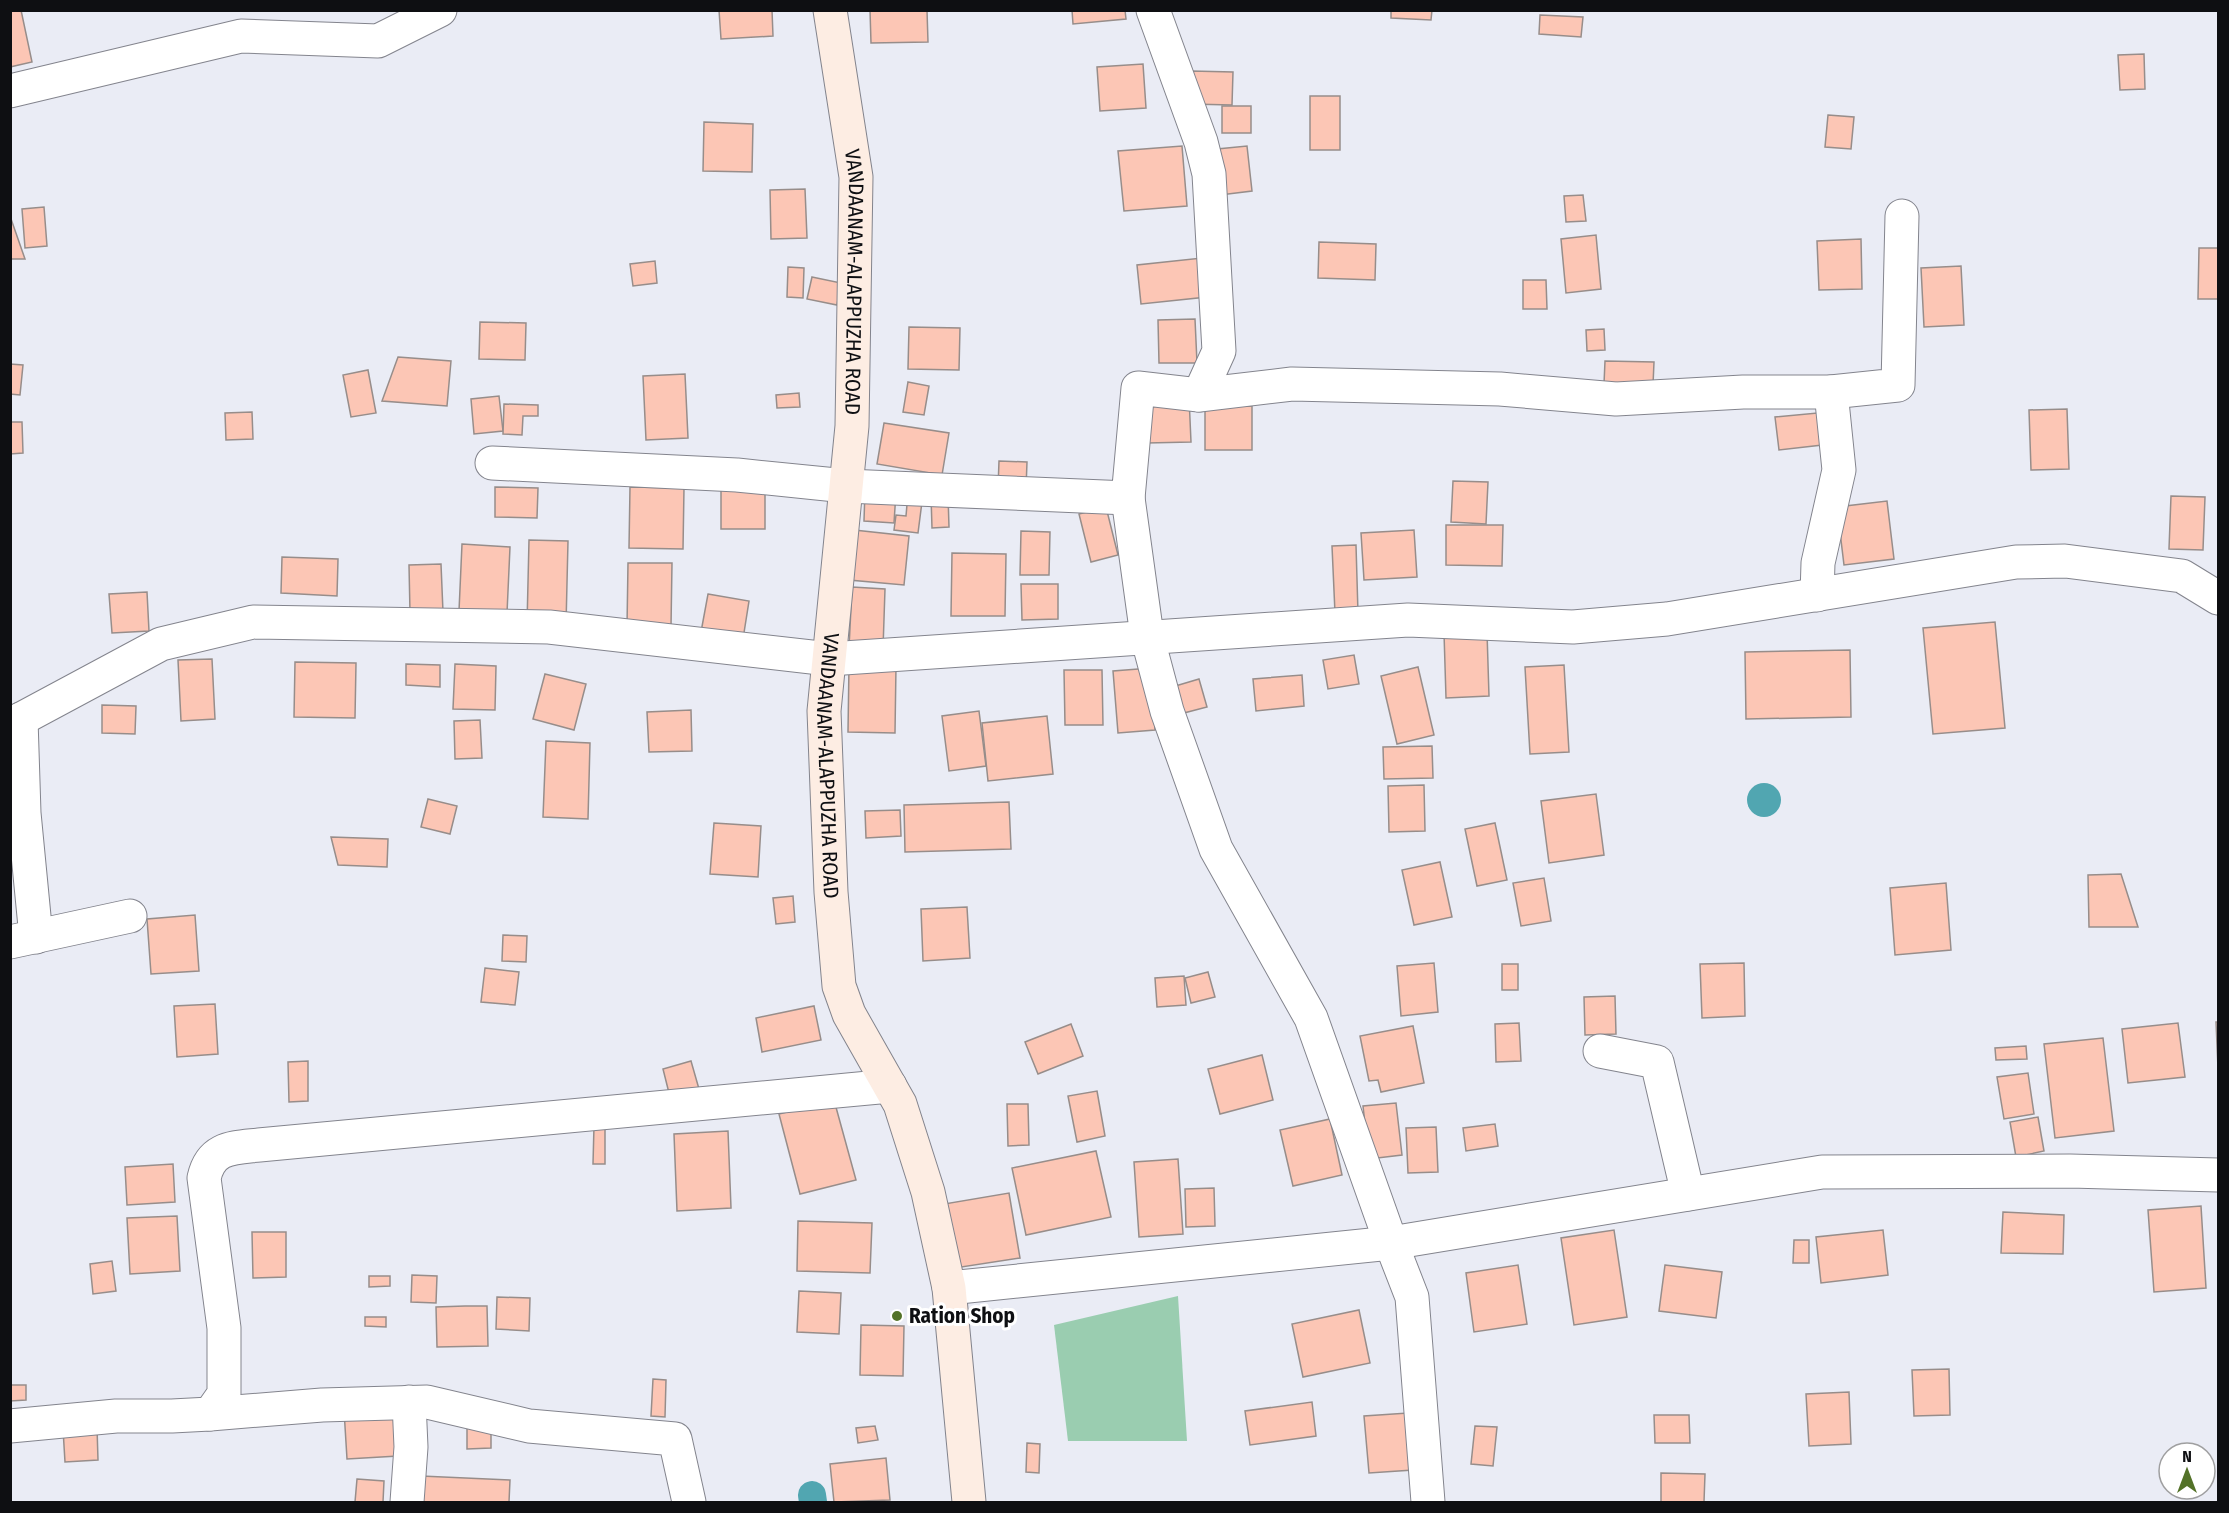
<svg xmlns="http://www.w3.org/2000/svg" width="2229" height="1513" viewBox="0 0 2229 1513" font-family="'Fira Sans Condensed',sans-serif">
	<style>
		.green { fill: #9acdb0 }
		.water { fill: #51a6b1 }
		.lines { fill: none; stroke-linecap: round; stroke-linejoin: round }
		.canal { stroke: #51a6b1; stroke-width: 28 }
		.building { fill: #fcc6b5; stroke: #978d8a; stroke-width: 1.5 }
		.minor-casing { stroke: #83848d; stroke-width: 35 }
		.secondary-casing { stroke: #83848d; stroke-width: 35 }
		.minor { stroke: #fff; stroke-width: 33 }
		.secondary { stroke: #fdede3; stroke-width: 33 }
		.poi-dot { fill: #537228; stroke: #fff; stroke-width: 2 }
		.labels { text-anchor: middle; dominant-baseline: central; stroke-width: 6; stroke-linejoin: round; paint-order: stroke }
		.street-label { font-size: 21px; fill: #0e0f12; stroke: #fff }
		.poi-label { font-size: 21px; font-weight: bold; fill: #0e0f12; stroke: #fff; text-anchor: start }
	</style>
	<rect width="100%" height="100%" fill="#eaecf5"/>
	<polygon class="green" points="1178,1296 1187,1441 1068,1441 1054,1325"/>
	<circle class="water" cx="1764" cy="800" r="17"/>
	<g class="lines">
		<polyline class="canal" points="812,1495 813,1502"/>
	</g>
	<g class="building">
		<polygon points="10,10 21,10 32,62 10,67"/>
		<polygon points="719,10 772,10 773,36 721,39"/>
		<polygon points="870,10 927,10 928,42 871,43"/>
		<polygon points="1072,10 1125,10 1126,19 1073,24"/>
		<polygon points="1391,10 1432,10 1431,20 1391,18"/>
		<polygon points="1540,15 1583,17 1581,37 1539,34"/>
		<polygon points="2144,54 2145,89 2120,90 2118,55"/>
		<polygon points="1143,64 1146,108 1100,111 1097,67"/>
		<polygon points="1191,71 1233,72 1232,105 1190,104"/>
		<rect x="1310" y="96" width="30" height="54"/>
		<rect x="1222" y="106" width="29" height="27"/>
		<polygon points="1828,115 1854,117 1851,149 1825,147"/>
		<polygon points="704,122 753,124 752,172 703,171"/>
		<polygon points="1182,146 1187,206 1124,211 1118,151"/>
		<polygon points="1247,146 1252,191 1212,196 1207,150"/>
		<polygon points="805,189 807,238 771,239 770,190"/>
		<polygon points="1583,195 1586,221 1566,222 1564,196"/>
		<polygon points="44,207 47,246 25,248 22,209"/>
		<polygon points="10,216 25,259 10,259"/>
		<polygon points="1596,235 1601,289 1566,293 1561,239"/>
		<polygon points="1861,239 1862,289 1819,290 1817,241"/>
		<polygon points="1319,242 1376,244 1375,280 1318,278"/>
		<polygon points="2199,248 2218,248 2218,299 2198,299"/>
		<polygon points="1202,258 1207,297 1141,304 1137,265"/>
		<polygon points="655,261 657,283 633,286 630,264"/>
		<polygon points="1961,266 1964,325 1924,327 1921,268"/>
		<polygon points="788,267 804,268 803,298 787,297"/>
		<polygon points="812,277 841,283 837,305 807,299"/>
		<polygon points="1523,280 1546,280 1547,309 1523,309"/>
		<polygon points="1195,319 1197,363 1159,363 1158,320"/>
		<polygon points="480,322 526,323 525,360 479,359"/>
		<polygon points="909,327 960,328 959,370 908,369"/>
		<polygon points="1604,329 1605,350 1587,351 1586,330"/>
		<polygon points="398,357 451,361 447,406 382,401"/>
		<polygon points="1605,361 1654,362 1653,385 1604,384"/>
		<polygon points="10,364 23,365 20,395 10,394"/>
		<polygon points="368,370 376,413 351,417 343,375"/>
		<polygon points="685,374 688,438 646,440 643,376"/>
		<polygon points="908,382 929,386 924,415 903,412"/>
		<polygon points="799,393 800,407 777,408 776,395"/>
		<polygon points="499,396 503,431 474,434 471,399"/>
		<polygon points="1189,397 1191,442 1147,443 1146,399"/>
		<polygon points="504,404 538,405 538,416 523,416 522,435 503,434"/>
		<rect x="1205" y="406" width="47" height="44"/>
		<polygon points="2067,409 2069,469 2031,470 2029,410"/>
		<polygon points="252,412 253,439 226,440 225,413"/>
		<polygon points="1828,412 1831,444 1779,450 1775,417"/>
		<polygon points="10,422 22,422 23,453 10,454"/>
		<polygon points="884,423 949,433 942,475 877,464"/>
		<polygon points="999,461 1027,462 1026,489 998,488"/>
		<polygon points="1453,481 1488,482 1486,524 1451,522"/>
		<polygon points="495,487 538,488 537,518 495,517"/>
		<polygon points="630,487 684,488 683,549 629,548"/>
		<rect x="721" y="487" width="44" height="42"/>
		<polygon points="865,490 896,492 894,523 864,521"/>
		<polygon points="908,493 923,494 918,533 894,530 896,515 906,516"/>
		<polygon points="948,495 949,527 932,528 931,496"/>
		<polygon points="2171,496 2205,497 2203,550 2169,549"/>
		<polygon points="1887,501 1894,559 1844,565 1837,507"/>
		<polygon points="1106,507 1118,555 1091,562 1079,514"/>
		<polygon points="1446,525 1503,525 1502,566 1446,565"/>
		<polygon points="854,530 909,536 904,585 849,580"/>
		<polygon points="1414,530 1417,577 1364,580 1361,533"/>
		<polygon points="1021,531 1050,532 1049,575 1020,575"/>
		<polygon points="529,540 568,541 566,625 527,625"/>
		<polygon points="462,544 510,547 507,613 459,611"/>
		<polygon points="1356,545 1358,613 1335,613 1332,546"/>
		<polygon points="952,553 1006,554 1005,616 951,616"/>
		<polygon points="282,557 338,559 337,596 281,593"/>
		<polygon points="628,563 672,563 671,627 627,627"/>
		<polygon points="441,564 443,612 410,613 409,565"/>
		<polygon points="1021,584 1058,584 1058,619 1022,620"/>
		<polygon points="852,587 885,589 883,649 849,648"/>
		<polygon points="147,592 149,631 112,633 109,594"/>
		<polygon points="708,594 749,601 743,639 701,632"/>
		<polygon points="1995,622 2005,728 1933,734 1923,628"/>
		<polygon points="1487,632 1489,696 1446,698 1444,633"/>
		<polygon points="1850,650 1851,717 1746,719 1745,652"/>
		<polygon points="1354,655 1359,684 1328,689 1323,660"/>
		<polygon points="212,659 215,719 181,721 178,660"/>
		<polygon points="295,662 356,663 355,718 294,717"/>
		<polygon points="406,664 440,665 440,687 406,685"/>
		<polygon points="455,664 496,666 495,710 453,709"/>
		<polygon points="849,665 896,666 895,733 848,732"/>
		<polygon points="1564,665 1569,752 1530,754 1525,667"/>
		<polygon points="1418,667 1434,735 1397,744 1381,676"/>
		<polygon points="1151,668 1155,730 1118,733 1113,671"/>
		<polygon points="1064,670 1102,670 1103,725 1065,725"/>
		<polygon points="545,674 586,684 574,730 533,719"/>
		<polygon points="1302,675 1304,706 1256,711 1253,679"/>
		<polygon points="1199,679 1207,707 1180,714 1172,687"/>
		<polygon points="102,705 136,706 135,734 102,733"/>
		<polygon points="691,710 692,751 649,752 647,712"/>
		<polygon points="979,711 986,766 949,771 942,716"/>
		<polygon points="1047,716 1053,774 988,781 982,723"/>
		<polygon points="480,720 482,758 455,759 454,721"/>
		<polygon points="546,741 590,743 588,819 543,817"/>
		<polygon points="1432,746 1433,778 1384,779 1383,747"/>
		<polygon points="1424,785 1425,831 1389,832 1388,786"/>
		<polygon points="1596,794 1604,855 1549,863 1541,801"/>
		<polygon points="428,799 457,806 450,834 421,827"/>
		<polygon points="1009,802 1011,849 905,852 904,805"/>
		<polygon points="900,810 901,836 866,838 865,811"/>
		<polygon points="714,823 761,826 758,877 710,874"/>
		<polygon points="1495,823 1507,880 1477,886 1465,829"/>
		<polygon points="331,837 388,839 387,867 338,865"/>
		<polygon points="1440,862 1452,917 1414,925 1402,870"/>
		<polygon points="2121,874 2138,927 2089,927 2088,875"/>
		<polygon points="1544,878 1551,921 1521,926 1513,883"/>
		<polygon points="1946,883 1951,950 1895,955 1890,888"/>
		<polygon points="793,896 795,922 776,924 773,898"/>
		<polygon points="967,907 970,958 923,961 921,909"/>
		<polygon points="195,915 199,971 151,974 147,919"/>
		<polygon points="503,935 527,936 526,962 502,961"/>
		<polygon points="1434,963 1438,1012 1401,1016 1397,966"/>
		<polygon points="1744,963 1745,1016 1702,1018 1700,964"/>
		<rect x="1502" y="964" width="16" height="26"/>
		<polygon points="485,968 519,972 515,1005 481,1002"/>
		<polygon points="1208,972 1215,997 1191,1003 1185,978"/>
		<polygon points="1184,976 1186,1005 1157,1007 1155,978"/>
		<polygon points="1615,996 1616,1034 1585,1035 1584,997"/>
		<polygon points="215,1004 218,1054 177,1057 174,1006"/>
		<polygon points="814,1006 821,1040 762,1052 756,1018"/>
		<polygon points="2216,1022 2218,1022 2218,1068"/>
		<polygon points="1519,1023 1521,1061 1496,1062 1495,1024"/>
		<polygon points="2178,1023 2185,1077 2128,1083 2122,1029"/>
		<polygon points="1071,1024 1083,1056 1038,1074 1025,1042"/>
		<polygon points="1413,1026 1424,1083 1381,1092 1378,1080 1369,1081 1360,1036"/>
		<polygon points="2103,1038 2114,1131 2055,1138 2044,1044"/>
		<polygon points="2026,1046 2027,1059 1996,1060 1995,1048"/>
		<polygon points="1262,1055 1273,1100 1220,1114 1208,1069"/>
		<polygon points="308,1061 308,1101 289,1102 288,1062"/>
		<polygon points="691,1061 699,1089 670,1097 663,1069"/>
		<polygon points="2028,1073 2034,1114 2004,1119 1997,1077"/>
		<polygon points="1097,1091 1105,1136 1077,1142 1068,1096"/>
		<polygon points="834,1100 856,1180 800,1194 779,1114"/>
		<polygon points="1396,1103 1402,1155 1369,1159 1363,1106"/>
		<polygon points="1007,1104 1028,1104 1029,1145 1008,1146"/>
		<polygon points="2038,1117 2044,1151 2016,1157 2010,1122"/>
		<polygon points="1330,1119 1342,1175 1293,1186 1280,1130"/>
		<polygon points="1495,1124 1498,1146 1466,1151 1463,1128"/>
		<polygon points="594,1126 605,1126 605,1164 593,1164"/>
		<polygon points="1436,1127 1438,1172 1408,1173 1406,1128"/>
		<polygon points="728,1131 731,1208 677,1211 674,1134"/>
		<polygon points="1096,1151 1111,1217 1026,1235 1012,1168"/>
		<polygon points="1178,1159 1183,1234 1139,1237 1134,1162"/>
		<polygon points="173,1164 175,1202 127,1205 125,1167"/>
		<polygon points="1214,1188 1215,1226 1186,1227 1185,1189"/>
		<polygon points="1009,1193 1020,1258 955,1268 944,1204"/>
		<polygon points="2201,1206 2206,1288 2154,1292 2148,1210"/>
		<polygon points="2003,1212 2064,1215 2063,1254 2001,1253"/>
		<polygon points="177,1216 180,1271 130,1274 127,1218"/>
		<polygon points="798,1221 872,1223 870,1273 797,1271"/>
		<polygon points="1614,1230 1627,1317 1574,1325 1561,1238"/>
		<polygon points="1883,1230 1888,1275 1821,1283 1816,1237"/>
		<polygon points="252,1232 286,1232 286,1277 253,1278"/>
		<polygon points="1794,1240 1809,1240 1809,1263 1793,1263"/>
		<polygon points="112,1261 116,1291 93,1294 90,1264"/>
		<polygon points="1518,1265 1527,1324 1474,1332 1466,1273"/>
		<polygon points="1665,1265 1722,1272 1716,1318 1659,1311"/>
		<polygon points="412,1275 437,1276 436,1303 411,1302"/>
		<polygon points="369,1276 390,1276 390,1286 369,1287"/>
		<polygon points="799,1291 841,1293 839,1334 797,1332"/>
		<polygon points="497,1297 530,1298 529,1331 496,1329"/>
		<polygon points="465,1306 487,1306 488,1346 437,1347 436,1307"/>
		<polygon points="1359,1310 1370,1363 1303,1377 1292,1324"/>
		<polygon points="365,1317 386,1317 386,1327 365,1326"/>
		<polygon points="861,1325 904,1326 903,1376 860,1375"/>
		<polygon points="1949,1369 1950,1415 1914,1416 1912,1370"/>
		<polygon points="653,1379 666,1380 665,1417 651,1416"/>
		<polygon points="10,1385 26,1385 26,1400 10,1401"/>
		<polygon points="1849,1392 1851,1444 1809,1446 1806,1394"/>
		<polygon points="1312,1402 1316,1436 1250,1445 1245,1411"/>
		<polygon points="395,1407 398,1456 347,1459 344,1410"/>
		<polygon points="1408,1413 1413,1470 1369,1473 1364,1416"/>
		<polygon points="1654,1415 1689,1415 1690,1443 1655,1443"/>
		<polygon points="875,1426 878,1440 858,1443 856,1428"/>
		<polygon points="1475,1426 1497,1427 1493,1466 1471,1464"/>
		<polygon points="97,1427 98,1460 65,1462 63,1429"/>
		<polygon points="467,1427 491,1427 491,1448 467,1449"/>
		<polygon points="1027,1443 1040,1444 1039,1473 1026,1472"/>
		<polygon points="886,1458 890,1500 834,1502 830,1464"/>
		<polygon points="1661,1473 1705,1474 1704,1502 1661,1502"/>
		<polygon points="421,1476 510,1480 509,1502 419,1502"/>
		<polygon points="357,1479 384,1481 383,1502 355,1502"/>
	</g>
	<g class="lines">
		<g class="minor-casing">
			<g id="minor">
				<polyline points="10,91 241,36 378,41 440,10"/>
				<polyline points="1199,395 1292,384 1500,389 1616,399 1743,392 1831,392 1898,385 1902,216"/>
				<polyline points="492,463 737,475 846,486 1128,498 1138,388 1199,395 1219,351 1209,174 1201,142 1153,10"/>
				<polyline points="1128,498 1147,636 1167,711 1216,849 1311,1018 1391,1243 1412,1297 1428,1502"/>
				<polyline points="1817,595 1818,563 1839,470 1831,392"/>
				<polyline points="21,719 24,813 36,937"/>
				<polyline points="10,725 161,644 253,622 549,627 829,659 1408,620 1573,627 1667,619 2016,562 2065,561 2182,576 2218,598"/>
				<polyline points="10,942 130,916"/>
				<polyline points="1600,1051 1657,1062 1688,1194"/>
				<polyline points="949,1288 1391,1243 1822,1172 2070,1171 2218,1175"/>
				<polyline points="210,1414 322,1405 427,1402 529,1426 675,1439 689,1502"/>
				<path d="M10,1426l106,-10h56l38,-2 14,-20v-66l-20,-150c7,-31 28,-30 55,-33l631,-59"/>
				<polyline points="407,1502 411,1447 409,1402"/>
			</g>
		</g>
		<g class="secondary-casing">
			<g id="secondary">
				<path id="s1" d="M830,10l26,167 -4,249 -28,285 7,181 8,94 10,28 51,90 28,88 21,96 20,214"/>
			</g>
		</g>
		<use href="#minor" class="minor"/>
		<use href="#secondary" class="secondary"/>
	</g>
	<circle class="poi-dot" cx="897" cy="1316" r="6"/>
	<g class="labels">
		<g class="street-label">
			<text stroke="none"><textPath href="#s1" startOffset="274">VANDAANAM-ALAPPUZHA ROAD</textPath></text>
			<text stroke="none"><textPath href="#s1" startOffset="759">VANDAANAM-ALAPPUZHA ROAD</textPath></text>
		</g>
		<g class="poi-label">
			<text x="909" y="1316">Ration Shop</text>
		</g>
	</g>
	<rect width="2229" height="1513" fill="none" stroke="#0e0f12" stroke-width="24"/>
	<g transform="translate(2187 1471)"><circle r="28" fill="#ffffff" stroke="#9f9fa0" stroke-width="1.5"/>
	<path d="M0-4.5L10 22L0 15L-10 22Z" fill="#537228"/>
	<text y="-9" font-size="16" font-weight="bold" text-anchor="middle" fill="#0e0f12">N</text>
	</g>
</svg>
